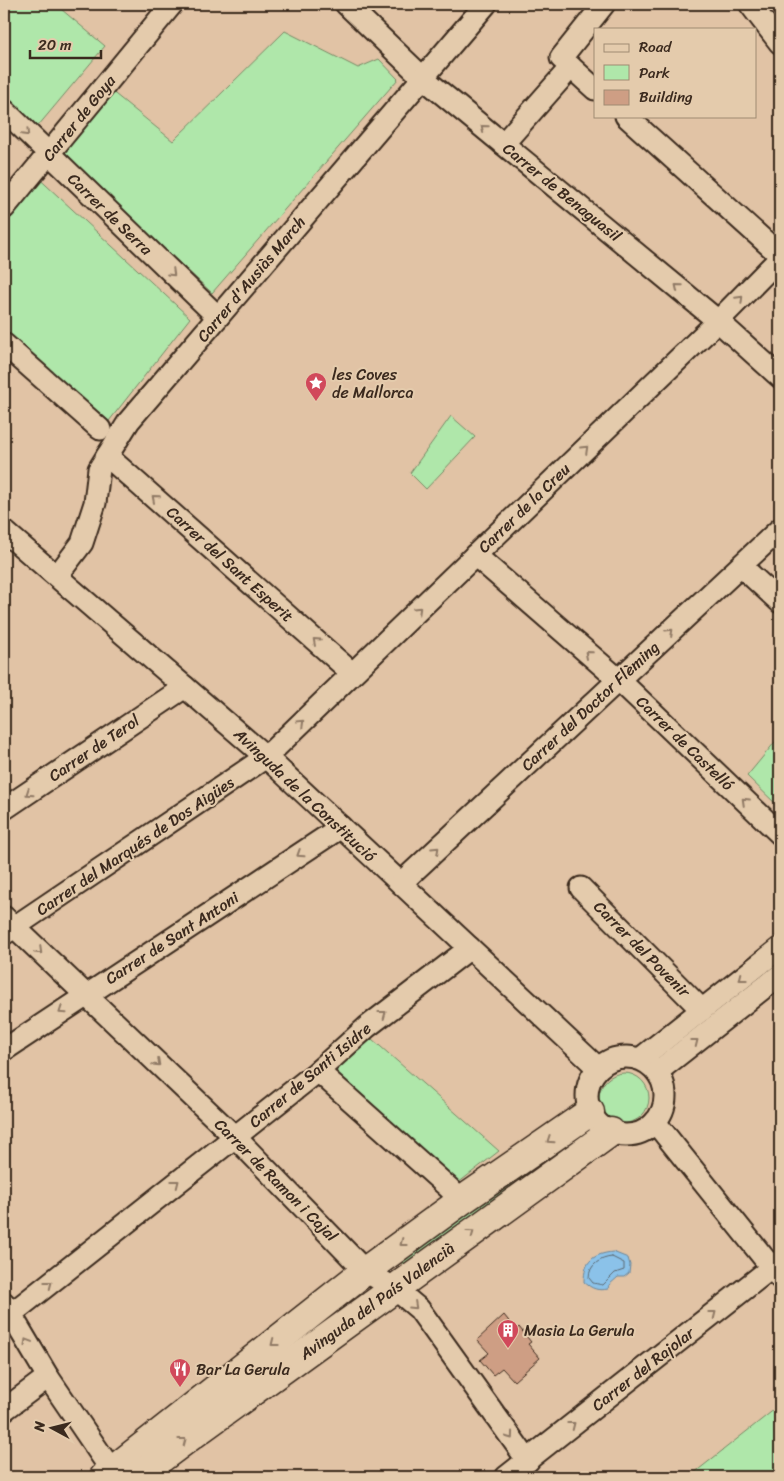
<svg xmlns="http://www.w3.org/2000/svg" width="784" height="1481" viewBox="0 0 784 1481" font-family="Sriracha,sans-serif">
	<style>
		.green { fill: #afe7aa; stroke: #758864 }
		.water { fill: #8bc2e9; stroke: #6b8598 }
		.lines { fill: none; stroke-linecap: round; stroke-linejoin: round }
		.shore { stroke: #5b676f; stroke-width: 1 }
		.building { fill: #ce9e84; stroke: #3b2a1e }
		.street-casing { stroke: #3b2a1e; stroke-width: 25 }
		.secondary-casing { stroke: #3b2a1e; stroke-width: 31 }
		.path { stroke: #3b2a1e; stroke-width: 3; stroke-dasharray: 5 4; stroke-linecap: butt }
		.street { stroke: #e4cbac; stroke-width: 21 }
		.secondary { stroke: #e4cbac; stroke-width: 28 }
		.oneway { stroke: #907a65 }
		.labels { text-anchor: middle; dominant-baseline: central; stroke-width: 4; stroke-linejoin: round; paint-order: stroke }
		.street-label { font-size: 16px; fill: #3b2a1e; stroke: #e4cbac }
		.poi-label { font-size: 16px; fill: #3b2a1e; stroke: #e4cbac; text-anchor: start }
	</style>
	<rect width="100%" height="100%" fill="#e1c3a5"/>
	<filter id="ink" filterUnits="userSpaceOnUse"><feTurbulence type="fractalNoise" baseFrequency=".02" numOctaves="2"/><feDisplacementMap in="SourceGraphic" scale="10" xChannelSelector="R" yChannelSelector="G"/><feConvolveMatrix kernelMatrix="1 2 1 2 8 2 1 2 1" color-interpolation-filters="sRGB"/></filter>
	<g filter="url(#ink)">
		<g class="green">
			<polygon points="4,4 55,4 105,46 38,126 4,98"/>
			<polygon points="285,31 358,68 379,59 398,79 212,293 65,156 66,133 110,90 173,141"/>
			<polygon points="33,173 190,318 109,421 4,333 4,217"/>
			<polygon points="451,416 475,437 426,489 410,473"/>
			<polygon points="780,736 780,808 747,776"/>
			<polygon points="372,1039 499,1151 453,1187 335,1070"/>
			<circle cx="624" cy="1098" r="25"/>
			<polygon points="586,1120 594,1133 404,1267 398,1257"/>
			<polygon points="780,1405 780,1477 689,1477"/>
		</g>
		<path class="water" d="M613,1252l15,6 2,7 -1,8 -5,4h-6l-9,8 -1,4c-10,2 -16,0 -24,-7 0,-21 9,-28 29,-30z"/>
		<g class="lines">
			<path class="shore" d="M612,1257l12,6v7l-9,3 -12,12 -10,-2 -4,-5c0,-13 11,-20 23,-21z"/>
		</g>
		<polygon class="building" points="504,1315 516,1330 519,1327 531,1342 528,1344 540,1358 514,1381 502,1368 493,1375 480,1360 489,1353 477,1340"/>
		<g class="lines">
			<g class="street-casing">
				<g id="street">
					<polyline points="346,4 422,77 718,321 780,377"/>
					<polyline points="750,4 780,43"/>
					<polyline points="595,89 561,58 604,4"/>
					<polyline points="4,110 218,317"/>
					<polyline points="626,116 780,255"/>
					<polyline points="503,144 571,67"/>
					<polyline points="4,208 172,4"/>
					<polyline points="4,344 100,429"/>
					<polyline points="107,456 352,673"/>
					<polyline points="4,531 266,757 598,1068"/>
					<polyline points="475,555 619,680 780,834"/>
					<polyline points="741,566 780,602"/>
					<polyline points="57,576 82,543 95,503 99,469 129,421 486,4"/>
					<polyline points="4,809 185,687"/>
					<polyline points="401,883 780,529"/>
					<polyline points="581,888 702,1010"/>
					<polyline points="4,917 235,1137 365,1271 394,1288 419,1309 528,1461"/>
					<polyline points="4,934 266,757 718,321 780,258"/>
					<polyline points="4,1050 341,827"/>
					<circle cx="626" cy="1096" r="39"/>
					<polyline points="640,1059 780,948"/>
					<polyline points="318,1071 449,1188 461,1201"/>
					<polyline points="657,1072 780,975"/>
					<polyline points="655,1122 780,1278"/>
					<polyline points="4,1303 48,1377 112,1471"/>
					<polyline points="11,1314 317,1072 367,1027 470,948"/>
					<polyline points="4,1410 48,1377"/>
					<polyline points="506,1477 780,1261"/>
				</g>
			</g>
			<g class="secondary-casing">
				<g id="secondary">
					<polyline points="104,1477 365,1271 461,1201 590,1112"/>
					<polyline points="136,1477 187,1439 611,1132"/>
				</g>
			</g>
			<polyline class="path" points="779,1477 780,1477"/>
			<use href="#street" class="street"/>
			<use href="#secondary" class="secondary"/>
		</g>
		<defs><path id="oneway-chevron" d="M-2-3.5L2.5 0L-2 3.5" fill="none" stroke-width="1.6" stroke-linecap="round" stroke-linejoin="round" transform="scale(1.25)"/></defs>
		<g class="oneway">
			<use href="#oneway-chevron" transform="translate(484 128) rotate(-141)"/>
			<use href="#oneway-chevron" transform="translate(26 133) rotate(45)"/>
			<use href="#oneway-chevron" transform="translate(172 273) rotate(44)"/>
			<use href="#oneway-chevron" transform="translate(678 287) rotate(-141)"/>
			<use href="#oneway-chevron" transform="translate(740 299) rotate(-45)"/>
			<use href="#oneway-chevron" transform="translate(585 449) rotate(-44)"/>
			<use href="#oneway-chevron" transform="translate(155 498) rotate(-139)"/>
			<use href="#oneway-chevron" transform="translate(418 610) rotate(-44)"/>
			<use href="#oneway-chevron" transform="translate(670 632) rotate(-43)"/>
			<use href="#oneway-chevron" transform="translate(316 641) rotate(-138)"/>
			<use href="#oneway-chevron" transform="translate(588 654) rotate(-139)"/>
			<use href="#oneway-chevron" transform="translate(301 723) rotate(-44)"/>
			<use href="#oneway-chevron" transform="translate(29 793) rotate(146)"/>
			<use href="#oneway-chevron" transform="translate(745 801) rotate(-136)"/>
			<use href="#oneway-chevron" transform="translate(436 850) rotate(-43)"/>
			<use href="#oneway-chevron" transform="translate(300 854) rotate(147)"/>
			<use href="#oneway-chevron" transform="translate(39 951) rotate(44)"/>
			<use href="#oneway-chevron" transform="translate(742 978) rotate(142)"/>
			<use href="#oneway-chevron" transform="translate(62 1011) rotate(146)"/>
			<use href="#oneway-chevron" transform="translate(383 1014) rotate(-37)"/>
			<use href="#oneway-chevron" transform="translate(695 1042) rotate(-38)"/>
			<use href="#oneway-chevron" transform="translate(157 1063) rotate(43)"/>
			<use href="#oneway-chevron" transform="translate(550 1140) rotate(146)"/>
			<use href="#oneway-chevron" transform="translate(176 1183) rotate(-38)"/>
			<use href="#oneway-chevron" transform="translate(471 1233) rotate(-36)"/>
			<use href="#oneway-chevron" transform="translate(403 1243) rotate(143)"/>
			<use href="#oneway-chevron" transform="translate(49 1284) rotate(-38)"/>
			<use href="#oneway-chevron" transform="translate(414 1306) rotate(43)"/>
			<use href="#oneway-chevron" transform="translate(713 1314) rotate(-38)"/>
			<use href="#oneway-chevron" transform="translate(27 1342) rotate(-121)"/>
			<use href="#oneway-chevron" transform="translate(274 1343) rotate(142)"/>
			<use href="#oneway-chevron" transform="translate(572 1425) rotate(-38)"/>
			<use href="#oneway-chevron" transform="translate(510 1436) rotate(54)"/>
			<use href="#oneway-chevron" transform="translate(183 1441) rotate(-37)"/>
		</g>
	</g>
	<defs>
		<g id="sight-pin" transform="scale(1.125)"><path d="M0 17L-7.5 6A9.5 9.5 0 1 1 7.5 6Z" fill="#d1495b" stroke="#e4cbac"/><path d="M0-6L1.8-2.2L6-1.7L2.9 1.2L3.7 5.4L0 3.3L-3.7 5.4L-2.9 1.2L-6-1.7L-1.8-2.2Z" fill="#fff"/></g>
		<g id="building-pin" transform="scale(1.125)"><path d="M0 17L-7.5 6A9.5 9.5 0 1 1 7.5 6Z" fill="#d1495b" stroke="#e4cbac"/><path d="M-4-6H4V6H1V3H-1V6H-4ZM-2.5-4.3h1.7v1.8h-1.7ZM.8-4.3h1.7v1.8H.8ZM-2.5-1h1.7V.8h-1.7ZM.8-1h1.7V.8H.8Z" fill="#fff"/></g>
		<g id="restaurant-pin" transform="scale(1.125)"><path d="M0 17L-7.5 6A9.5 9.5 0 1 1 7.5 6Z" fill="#d1495b" stroke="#e4cbac"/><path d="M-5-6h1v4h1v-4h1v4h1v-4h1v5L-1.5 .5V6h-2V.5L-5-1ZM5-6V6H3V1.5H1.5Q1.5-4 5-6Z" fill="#fff"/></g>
	</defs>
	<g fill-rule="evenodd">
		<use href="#sight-pin" x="316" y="383"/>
		<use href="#building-pin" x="508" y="1330"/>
		<use href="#restaurant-pin" x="180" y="1369"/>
	</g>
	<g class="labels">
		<g class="street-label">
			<text transform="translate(79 118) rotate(-51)">Carrer de Goya</text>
			<text transform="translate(562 192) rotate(39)">Carrer de Benaguasil</text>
			<text transform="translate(110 214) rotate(44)">Carrer de Serra</text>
			<text transform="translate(251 279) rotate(-50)">Carrer d'Ausiàs March</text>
			<text transform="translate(524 508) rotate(-44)">Carrer de la Creu</text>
			<text transform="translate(230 564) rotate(42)">Carrer del Sant Esperit</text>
			<text transform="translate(590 706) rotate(-43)">Carrer del Doctor Flèming</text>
			<text transform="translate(685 743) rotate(44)">Carrer de Castelló</text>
			<text transform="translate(94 748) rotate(-34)">Carrer de Terol</text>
			<text transform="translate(305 795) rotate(43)">Avinguda de la Constitució</text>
			<text transform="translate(135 846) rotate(-34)">Carrer del Marqués de Dos Aigües</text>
			<text transform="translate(172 938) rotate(-33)">Carrer de Sant Antoni</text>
			<text transform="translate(642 949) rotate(45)">Carrer del Povenir</text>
			<text transform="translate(310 1075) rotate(-40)">Carrer de Santi Isidre</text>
			<text transform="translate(276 1180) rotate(45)">Carrer de Ramon i Cajal</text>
			<text transform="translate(377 1301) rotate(-36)">Avinguda del País Valencià</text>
			<text transform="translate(643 1369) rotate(-38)">Carrer del Rajolar</text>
		</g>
		<g class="poi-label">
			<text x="332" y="374">les Coves<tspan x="332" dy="18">de Mallorca</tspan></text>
			<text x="524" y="1330">Masia La Gerula</text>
			<text x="196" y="1369">Bar La Gerula</text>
		</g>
	</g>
	<rect width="784" height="1481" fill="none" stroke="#e4cbac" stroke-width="20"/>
	<rect x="10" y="10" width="764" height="1461" fill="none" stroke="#3b2a1e" stroke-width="2" filter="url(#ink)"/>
	<rect x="594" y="28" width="162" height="90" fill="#e4cbac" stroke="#a08b73"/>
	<rect x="604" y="44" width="25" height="8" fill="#e4cbac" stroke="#a08b73"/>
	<text x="639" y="52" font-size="15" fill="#3b2a1e">Road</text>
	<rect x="604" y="65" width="25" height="15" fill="#afe7aa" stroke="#a08b73"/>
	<text x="639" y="78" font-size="15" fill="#3b2a1e">Park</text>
	<rect x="604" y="90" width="25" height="15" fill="#ce9e84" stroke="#a08b73"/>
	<text x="639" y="102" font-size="15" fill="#3b2a1e">Building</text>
	<g transform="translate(52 1428) rotate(277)" stroke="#e4cbac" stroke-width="4" paint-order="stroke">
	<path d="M0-4L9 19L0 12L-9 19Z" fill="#3b2a1e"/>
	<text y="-8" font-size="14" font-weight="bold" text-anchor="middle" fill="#3b2a1e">N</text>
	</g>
	<path d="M30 50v8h71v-8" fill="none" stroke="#3b2a1e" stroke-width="2.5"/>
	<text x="38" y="50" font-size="15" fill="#3b2a1e" stroke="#e4cbac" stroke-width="4" paint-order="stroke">20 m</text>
</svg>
